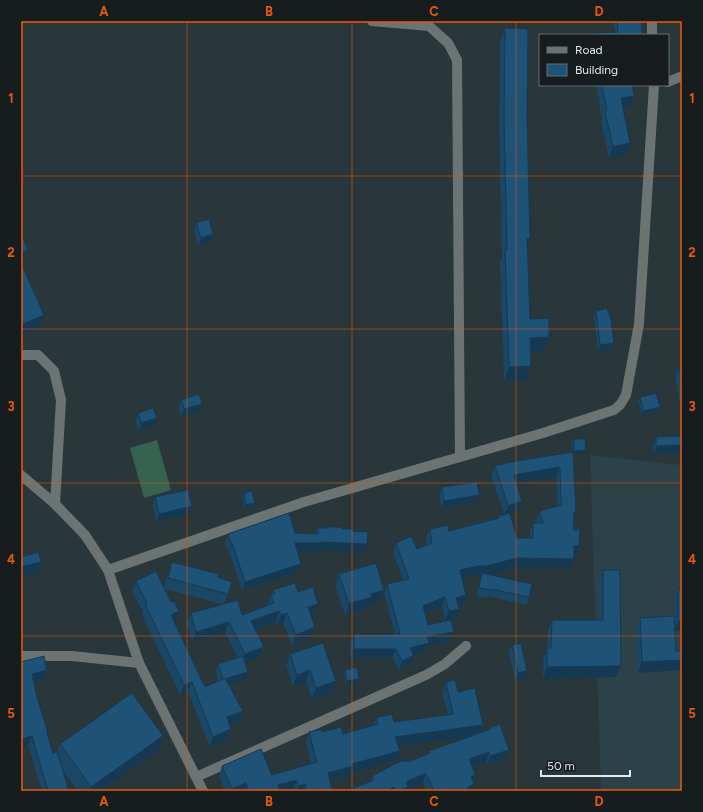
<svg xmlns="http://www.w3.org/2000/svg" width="703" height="812" viewBox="0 0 703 812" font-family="Figtree,sans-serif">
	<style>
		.built { fill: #2c4248 }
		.green { fill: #36624f }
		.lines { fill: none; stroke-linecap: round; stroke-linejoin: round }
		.minor { stroke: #6c7373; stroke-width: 10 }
		.wall { fill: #1a4766; fill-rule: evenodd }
		.shaded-wall { fill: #153953 }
		.building { fill: #1e5277; stroke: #153953 }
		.grid { fill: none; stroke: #e8590c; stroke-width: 1; stroke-opacity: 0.55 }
		.neatline { fill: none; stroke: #e8590c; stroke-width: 1.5 }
		.grid-label { font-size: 13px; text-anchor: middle; font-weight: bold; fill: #e8590c }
	</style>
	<rect width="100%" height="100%" fill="#29363a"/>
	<polygon class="built" points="590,455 682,465 682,791 601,791"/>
	<polygon class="green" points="157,440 171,490 144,498 130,448"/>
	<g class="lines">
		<g class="minor">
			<polyline points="372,21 429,26 448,43 457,60 460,457"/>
			<polyline points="652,21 652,35"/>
			<polyline points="668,82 682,76"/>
			<polyline points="21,355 38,355 54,371 61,400 55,504"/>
			<polyline points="21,475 55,504 85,535 108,570"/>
			<polyline points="21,656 72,656 139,663 203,791"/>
			<polyline points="139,663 108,570 304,502 543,433 614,410 620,405 626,395 639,324 654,85"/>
			<polyline points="196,777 426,675 445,664 466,646"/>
		</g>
	</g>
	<g class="wall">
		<polygon points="613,21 641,21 642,35 598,35 599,33 615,32"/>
		<polygon points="505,28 527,117 530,239 528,246 530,319 544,351 531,352 531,366 526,380 504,381 500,263 502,259 499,132 500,42"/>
		<polygon points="598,85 632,85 634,96 630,107 623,109 630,143 626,154 609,158 601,122 602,119 597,89"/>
		<polygon points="196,223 213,234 210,242 198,245 194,231"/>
		<polygon points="596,311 614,343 612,349 598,351 594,317"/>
		<polygon points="679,366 682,366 682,417 675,376"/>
		<polygon points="640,397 658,411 642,415 638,401"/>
		<polygon points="181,400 202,404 199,411 181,417 178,408"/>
		<polygon points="138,413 154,425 139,431 135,421"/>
		<polygon points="656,437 682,453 654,454 653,445"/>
		<path d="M574,439l10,15h-11v76l6,16 -3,9h-2l-3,13h-57l-26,6 41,23 -3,8 -38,-9 -1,2 -11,-2 5,-20h-1l1,-2 -19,4 1,27 -5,1 1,3 -3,9 -11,2 -3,-14 -17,7 3,12 22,16 -22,4 -3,7 -11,3 -4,10 -11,5 -7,-12h-42v-15l4,-9h41l-11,-40 3,-10 16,-4 -10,-28 3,-9 21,6 10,-4 -1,-7 4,-9 19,2 48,-12 1,-3 6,-2 -13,-39 4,-9 78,-14 -1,-9zM556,477l2,29 -18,5 -4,9 1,3h-4l-3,9v6h-13l-7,-25 9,-3 3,-9 -5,-18z"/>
		<polygon points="442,487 476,502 441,508 439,495"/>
		<polygon points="244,493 255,503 254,507 245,509 242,497"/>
		<polygon points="155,497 192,506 189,514 156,521 153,505"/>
		<polygon points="326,527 342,529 353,531 364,552 319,550 318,552 297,551 298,572 242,590 229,551 228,551 225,543 228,534 295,533 316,534 318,528 325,528"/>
		<path d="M172,562l60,20 -8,22 18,11 25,-10 4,-10 1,-1 1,-4 25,2 20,12 -4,10 -3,1v23l-19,7 -9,-22 -6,3 -1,-5 -21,8 9,18 -4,10 -15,6 3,9 -3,8 -17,5 11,36 -10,4 -2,14 -17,8 -22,-55 -8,3 -38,-80 1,-3 -11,-21 4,-10 28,7 4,-15zM165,589l57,15 -31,9 -4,10 5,19 33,-9 13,25 -20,6 -2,8 3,9 -14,6 -31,-65h1z"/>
		<polygon points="603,570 616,677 543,679 543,660 547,648 548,631 552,620 599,620 599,581"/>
		<polygon points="339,574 384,590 380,601 369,605 368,608 345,615 335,586"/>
		<polygon points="678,589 682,631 675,631 676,652 682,650 682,670 638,673 636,629 640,618 674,616 675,599"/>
		<polygon points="512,645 524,679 515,681 509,652"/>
		<polygon points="290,654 336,681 332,693 312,699 306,682 293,686 286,666"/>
		<polygon points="21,662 47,670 44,679 34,682 37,697 48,733 47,734 53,754 57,751 60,744 157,751 101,791 78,791 63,771 69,791 42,791 28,745"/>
		<polygon points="345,670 359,679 358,683 346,685 344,673"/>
		<polygon points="446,682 458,692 483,725 480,733 490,730 491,727 509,750 506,759 487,765 486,762 472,767 475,774 473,782 471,791 426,791 423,782 407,790 407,791 346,791 370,781 372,776 404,762 408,762 428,754 429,751 472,736 398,746 400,751 396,760 351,773 350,776 330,781 332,791 294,791 293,789 287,791 225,791 219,775 222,766 272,775 311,764 306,742 309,732 322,732 343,734 373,725 376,718 394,722 448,715 442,692"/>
	</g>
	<g class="shaded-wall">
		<polygon points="634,96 630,107 617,110 621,98"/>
		<polygon points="630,143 626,154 609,158 613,147"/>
		<polygon points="213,234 210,242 198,245 201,238"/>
		<polygon points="527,239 530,239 525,253"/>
		<polygon points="28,250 25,257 21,259 21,253"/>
		<polygon points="44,315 40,327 21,336 21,325"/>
		<polygon points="549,337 544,351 525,352 530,338"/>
		<polygon points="614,343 612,349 598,351 600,345"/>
		<polygon points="531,366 526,380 504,381 509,367"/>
		<polygon points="202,404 199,411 181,417 184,409"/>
		<polygon points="660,407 658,411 642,415 643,411"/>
		<polygon points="157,418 154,425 139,431 141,423"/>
		<polygon points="682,445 682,453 654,454 656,446"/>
		<polygon points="586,450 584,454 573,454 574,451"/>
		<polygon points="560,467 556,477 511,484 514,475"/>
		<polygon points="479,495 476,502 441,508 444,501"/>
		<polygon points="522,501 519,510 504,515 508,506"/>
		<polygon points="255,503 254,507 245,509 246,505"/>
		<polygon points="192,506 189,514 156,521 159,514"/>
		<polygon points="321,542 367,544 364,552 319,550 318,552 292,551 295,543"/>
		<polygon points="231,543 232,543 229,551 228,551"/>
		<polygon points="574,546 579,546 576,555 571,555"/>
		<polygon points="517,558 574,559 571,568 514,568 481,576 482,573 481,576 480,576 483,567"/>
		<polygon points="41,562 37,573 21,578 21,567"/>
		<polygon points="301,564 298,572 242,590 245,582"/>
		<polygon points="484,565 481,574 456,579 460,570"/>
		<polygon points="384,590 380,601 369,605 368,608 345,615 349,604 371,594"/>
		<polygon points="466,595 463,605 453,607 456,598"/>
		<polygon points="445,597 442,606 420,615 423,606"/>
		<polygon points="318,604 314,614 304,617 308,607"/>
		<polygon points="459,609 456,618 445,620 449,611"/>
		<polygon points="179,611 175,622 167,625 171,615"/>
		<polygon points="279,611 276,621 247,632 251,621"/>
		<polygon points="287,613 283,623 277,626 281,615"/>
		<polygon points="678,621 682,621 682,631 674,631"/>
		<polygon points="229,622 225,633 192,642 196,632"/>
		<polygon points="315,627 311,638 292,645 296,635"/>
		<polygon points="454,632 450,641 428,645 425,652 407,657 410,648 427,637"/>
		<polygon points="264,647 260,657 241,665 245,654"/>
		<polygon points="354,649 396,649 392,658 350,658"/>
		<polygon points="414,655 410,665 399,670 402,661"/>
		<polygon points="682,660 682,670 638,673 642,662"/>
		<polygon points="621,666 616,677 543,679 547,667"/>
		<polygon points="47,670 44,679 29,683 32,674"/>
		<polygon points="310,670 306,682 293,686 297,675"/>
		<polygon points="527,671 524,679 515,681 518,673"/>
		<polygon points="248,672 245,680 221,687 224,680"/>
		<polygon points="359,679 358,683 346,685 347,681"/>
		<polygon points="336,681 332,693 312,699 316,688"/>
		<polygon points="192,682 188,692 180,695 184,685"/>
		<polygon points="243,711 239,721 223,727 227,717"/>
		<polygon points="483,725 480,735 392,747 395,737"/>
		<polygon points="231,729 227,739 210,747 213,737"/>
		<polygon points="32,736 28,745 21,747 21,739"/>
		<polygon points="163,736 157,751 101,791 90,791 91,787"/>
		<polygon points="509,750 506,759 487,765 490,756"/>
		<polygon points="400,751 396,760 351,773 350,776 324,782 328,773 352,764"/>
		<polygon points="489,752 486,762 466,769 469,759"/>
		<polygon points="426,773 423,782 407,790 407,791 399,791 406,782"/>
		<polygon points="475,774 472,784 471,777"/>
		<polygon points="297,780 293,789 287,791 276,791 278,785"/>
		<polygon points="246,783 244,791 231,791 232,789"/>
		<polygon points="305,784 303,791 297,791 299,786"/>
		<polygon points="474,784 471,791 466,791 468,787"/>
		<polygon points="394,787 393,791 385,791"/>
	</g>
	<g class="building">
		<polygon points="617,21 641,21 642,35 599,35 599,33 618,32"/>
		<polygon points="505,28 528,29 527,117 530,239 527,239 530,319 549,318 549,337 530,338 531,366 509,367 505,249 507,249 504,118"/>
		<polygon points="602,85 632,85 634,96 621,98 630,143 613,147 605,111 607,110"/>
		<polygon points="209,219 213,234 201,238 196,223"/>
		<polygon points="21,234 28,250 21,253"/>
		<polygon points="21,263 44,315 21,325"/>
		<polygon points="607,308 611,320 614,343 600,345 596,311"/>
		<polygon points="679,366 682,366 682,386"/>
		<polygon points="656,393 660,407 643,411 640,397"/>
		<polygon points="199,394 202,404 184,409 181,400"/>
		<polygon points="153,408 157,418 141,423 138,413"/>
		<polygon points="682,436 682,445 656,446 656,437"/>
		<polygon points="574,439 585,439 586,450 574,451"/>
		<polygon points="573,452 576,512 574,512 573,530 580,530 579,546 574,546 574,559 517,558 483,567 484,565 460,570 466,595 456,598 459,609 449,611 445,597 423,606 428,625 451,620 454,632 427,637 429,643 410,648 414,655 402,661 396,649 354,649 354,634 400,634 387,584 409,579 396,543 411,536 417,549 432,543 430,529 448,525 449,531 499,518 498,516 510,513 517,538 533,538 533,523 543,523 540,511 561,505 560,467 514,475 522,501 508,506 495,466 510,462"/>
		<polygon points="477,482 479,495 444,501 442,487"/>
		<polygon points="188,490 192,506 159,514 155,497"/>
		<polygon points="252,491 255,503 246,505 244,493"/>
		<polygon points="289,513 295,533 318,534 318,528 326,528 326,527 342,527 342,529 353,529 353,531 368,532 367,544 321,542 321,543 295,543 301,564 245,582 232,543 231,543 228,534"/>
		<polygon points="39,552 41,562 21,567 21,557"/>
		<polygon points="172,562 219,574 218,577 232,582 228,594 168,578"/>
		<polygon points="376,563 384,590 371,594 372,597 349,604 339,574"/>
		<polygon points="603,570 620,570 621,666 547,667 547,648 551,648 552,620 603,620"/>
		<polygon points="156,571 171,602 174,601 179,611 171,615 205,687 225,678 243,711 227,717 231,729 213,737 192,682 184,685 145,604 147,604 136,581"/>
		<polygon points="482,573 532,584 529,597 490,589 490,590 479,588"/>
		<polygon points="295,583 298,592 313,587 318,604 308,607 315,627 296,635 287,613 281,615 279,611 251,621 264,647 245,654 229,622 196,632 191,613 238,600 242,615 274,603 271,595 275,593 273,590"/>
		<rect x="678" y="589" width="4" height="32"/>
		<polygon points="674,616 676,652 682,650 682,660 642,662 640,618"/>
		<polygon points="323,643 336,681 316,688 310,670 297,675 290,654"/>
		<polygon points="521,643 527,671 518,673 512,645"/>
		<polygon points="44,656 47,670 32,674 37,697 48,733 47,733 53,754 57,751 69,791 48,791 32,736 21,739 21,662"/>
		<polygon points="243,656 248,672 225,679 225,678 223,679 218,664"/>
		<polygon points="357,667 359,679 347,681 345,670"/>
		<polygon points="455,680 458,692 475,688 483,725 395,737 400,751 352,764 353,766 328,773 332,791 307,791 305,784 299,786 297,780 278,785 280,791 249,791 246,783 232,789 222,766 261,749 272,775 317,762 309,732 322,729 322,732 341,727 343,734 378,724 376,718 392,714 394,722 453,714 446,682"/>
		<polygon points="132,693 163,736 91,787 60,744"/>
		<polygon points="500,724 509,750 490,756 489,752 469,759 475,774 471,777 474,784 468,787 468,791 434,791 426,773 406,782 408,787 399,791 396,791 394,787 385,791 346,791 374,780 372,776 403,760 404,762 407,761 408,762 430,753 429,751 491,729 491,727"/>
	</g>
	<path class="grid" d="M187,21v770M352,21v770M516,21v770M21,176h661M21,329h661M21,483h661M21,636h661"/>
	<rect width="703" height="812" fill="none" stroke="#171d1e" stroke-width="44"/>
	<rect x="539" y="34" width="130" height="52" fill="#171d1e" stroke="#676f70"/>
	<rect x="547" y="47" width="20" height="6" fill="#6c7373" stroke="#676f70"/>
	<text x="575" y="54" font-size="12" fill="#e0e9eb">Road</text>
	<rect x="547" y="64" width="20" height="12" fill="#1e5277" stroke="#676f70"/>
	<text x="575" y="74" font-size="12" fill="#e0e9eb">Building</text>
	<path d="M541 770v6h89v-6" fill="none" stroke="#e0e9eb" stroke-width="2"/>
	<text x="547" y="770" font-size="12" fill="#e0e9eb" stroke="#171d1e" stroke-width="3" paint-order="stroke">50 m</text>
	<rect x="22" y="22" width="659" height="768" class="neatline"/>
	<g class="grid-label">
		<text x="104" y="16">A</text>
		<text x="269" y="16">B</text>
		<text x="434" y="16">C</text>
		<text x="599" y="16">D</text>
		<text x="11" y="103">1</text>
		<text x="692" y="103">1</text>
		<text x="11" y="257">2</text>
		<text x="692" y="257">2</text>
		<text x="11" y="411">3</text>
		<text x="692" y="411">3</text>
		<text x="11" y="564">4</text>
		<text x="692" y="564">4</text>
		<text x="11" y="718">5</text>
		<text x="692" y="718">5</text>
		<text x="104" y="806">A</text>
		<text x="269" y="806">B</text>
		<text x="434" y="806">C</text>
		<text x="599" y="806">D</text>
	</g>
</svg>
